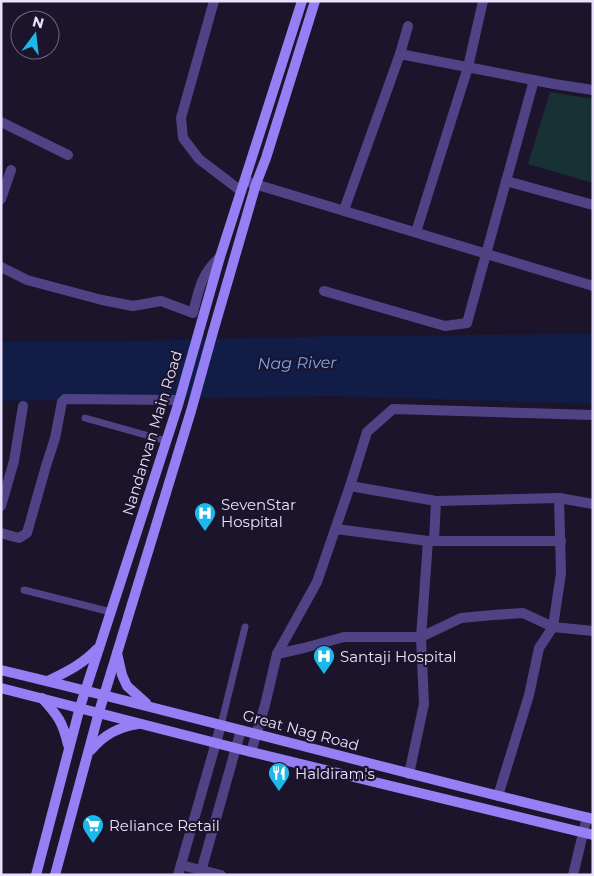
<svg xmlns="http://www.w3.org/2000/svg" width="594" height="876" viewBox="0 0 594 876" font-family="Montserrat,sans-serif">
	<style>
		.green { fill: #173134 }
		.water { fill: #111c47 }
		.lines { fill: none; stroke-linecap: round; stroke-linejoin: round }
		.lane { stroke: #504385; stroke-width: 7 }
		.street { stroke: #504385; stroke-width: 10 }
		.secondary { stroke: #9480f4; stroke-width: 10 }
		.labels { text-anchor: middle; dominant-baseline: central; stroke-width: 4.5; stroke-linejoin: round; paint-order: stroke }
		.street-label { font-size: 15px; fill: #e8e0fc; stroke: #1b142b }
		.poi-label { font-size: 15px; fill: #e8e0fc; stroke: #1b142b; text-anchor: start }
		.water-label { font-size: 16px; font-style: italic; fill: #78a7f3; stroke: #1b142b }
	</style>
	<rect width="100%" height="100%" fill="#1b142b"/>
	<polygon class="green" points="550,92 593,99 593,183 528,164"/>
	<polygon class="water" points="593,334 593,404 332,396 1,401 1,342 98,342 339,336"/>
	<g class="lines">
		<g class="lane">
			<polyline points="85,418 167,441"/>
			<polyline points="24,590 111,612"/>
			<polyline points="221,725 245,627"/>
		</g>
		<g class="street">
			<polyline points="214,1 181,118 183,138 199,159 241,191"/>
			<polyline points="400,54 554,84 593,90"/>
			<polyline points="1,122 68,155"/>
			<polyline points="245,181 593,286"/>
			<polyline points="506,181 593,205"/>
			<polyline points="1,199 11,170"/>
			<polyline points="344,210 400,54 408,26"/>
			<polyline points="416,232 468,67 483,1"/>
			<path d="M1,267l26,13 75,20 31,6 28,-5 32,12c6,-24 8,-39 27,-56"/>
			<polyline points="324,291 445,326 467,323 534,80"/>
			<polyline points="350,486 367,432 393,409 593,415"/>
			<polyline points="593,504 559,498 561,573 553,627 593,631"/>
			<polyline points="1,506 14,461 23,406"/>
			<polyline points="336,529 428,541"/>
			<polyline points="1,533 19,538 27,533 46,466 55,438 62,402 65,399 179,400"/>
			<polyline points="434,541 436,501 559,498"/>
			<polyline points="277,654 317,582 350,486 436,501"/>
			<polyline points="251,752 265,705 277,654 304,648 344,637 421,637 461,618 493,615 523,613 553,627 539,648 529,695 498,796"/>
			<polyline points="409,774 424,704 421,637 428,541 561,541"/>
			<polyline points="181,865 221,875"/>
			<polyline points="178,875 221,725"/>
			<polyline points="200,875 241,730"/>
			<polyline points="573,875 587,817"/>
		</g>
		<g class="secondary">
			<polyline points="117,653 122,675 127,686 146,703"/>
			<path d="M1,670c198,47 394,102 592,149"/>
			<path d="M48,681c18,-9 35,-17 49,-32"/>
			<polyline points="1,688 251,752 593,835"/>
			<path d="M42,698c16,18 21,24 26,47"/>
			<path d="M91,750c13,-15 27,-23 47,-26"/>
			<polyline points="36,875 80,707 178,405 220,257 302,1"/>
			<polyline points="55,875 99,712 191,411 213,332 256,184 266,158 315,1"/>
		</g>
	</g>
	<defs>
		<g id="hospital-pin" transform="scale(1.125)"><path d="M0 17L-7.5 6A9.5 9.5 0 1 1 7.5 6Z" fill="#1db8eb" stroke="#1b142b"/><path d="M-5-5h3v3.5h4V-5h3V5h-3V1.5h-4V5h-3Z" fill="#fff"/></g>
		<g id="restaurant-pin" transform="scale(1.125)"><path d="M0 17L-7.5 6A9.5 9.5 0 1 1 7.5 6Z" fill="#1db8eb" stroke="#1b142b"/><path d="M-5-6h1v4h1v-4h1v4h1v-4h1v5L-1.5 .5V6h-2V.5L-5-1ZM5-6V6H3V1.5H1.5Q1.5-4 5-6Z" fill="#fff"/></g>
		<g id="supermarket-pin" transform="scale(1.125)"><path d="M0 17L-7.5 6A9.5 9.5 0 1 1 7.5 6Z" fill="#1db8eb" stroke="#1b142b"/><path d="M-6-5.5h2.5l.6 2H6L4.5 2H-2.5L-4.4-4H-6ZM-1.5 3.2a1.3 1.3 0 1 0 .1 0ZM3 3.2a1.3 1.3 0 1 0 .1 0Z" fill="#fff"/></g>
	</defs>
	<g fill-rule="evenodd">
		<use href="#hospital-pin" x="205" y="513"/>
		<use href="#hospital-pin" x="324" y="656"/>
		<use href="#restaurant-pin" x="279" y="773"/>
		<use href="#supermarket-pin" x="93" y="825"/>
	</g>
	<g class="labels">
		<g class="street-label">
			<text transform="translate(152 433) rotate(-73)">Nandanvan Main Road</text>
			<text transform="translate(301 730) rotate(15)">Great Nag Road</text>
		</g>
		<g class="poi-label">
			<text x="221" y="504">SevenStar<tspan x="221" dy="17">Hospital</tspan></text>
			<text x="340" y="656">Santaji Hospital</text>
			<text x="295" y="773">Haldiram's</text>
			<text x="109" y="825">Reliance Retail</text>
		</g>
		<g class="water-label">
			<text transform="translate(297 363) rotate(-1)">Nag River</text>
		</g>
	</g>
	<rect width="594" height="876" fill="none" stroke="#e8e0fc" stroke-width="5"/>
	<g transform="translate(35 35) rotate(15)"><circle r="24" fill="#1b142b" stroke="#6d667f"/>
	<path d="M0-4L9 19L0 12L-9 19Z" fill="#1db8eb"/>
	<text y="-8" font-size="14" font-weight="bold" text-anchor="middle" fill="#e8e0fc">N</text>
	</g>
</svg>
